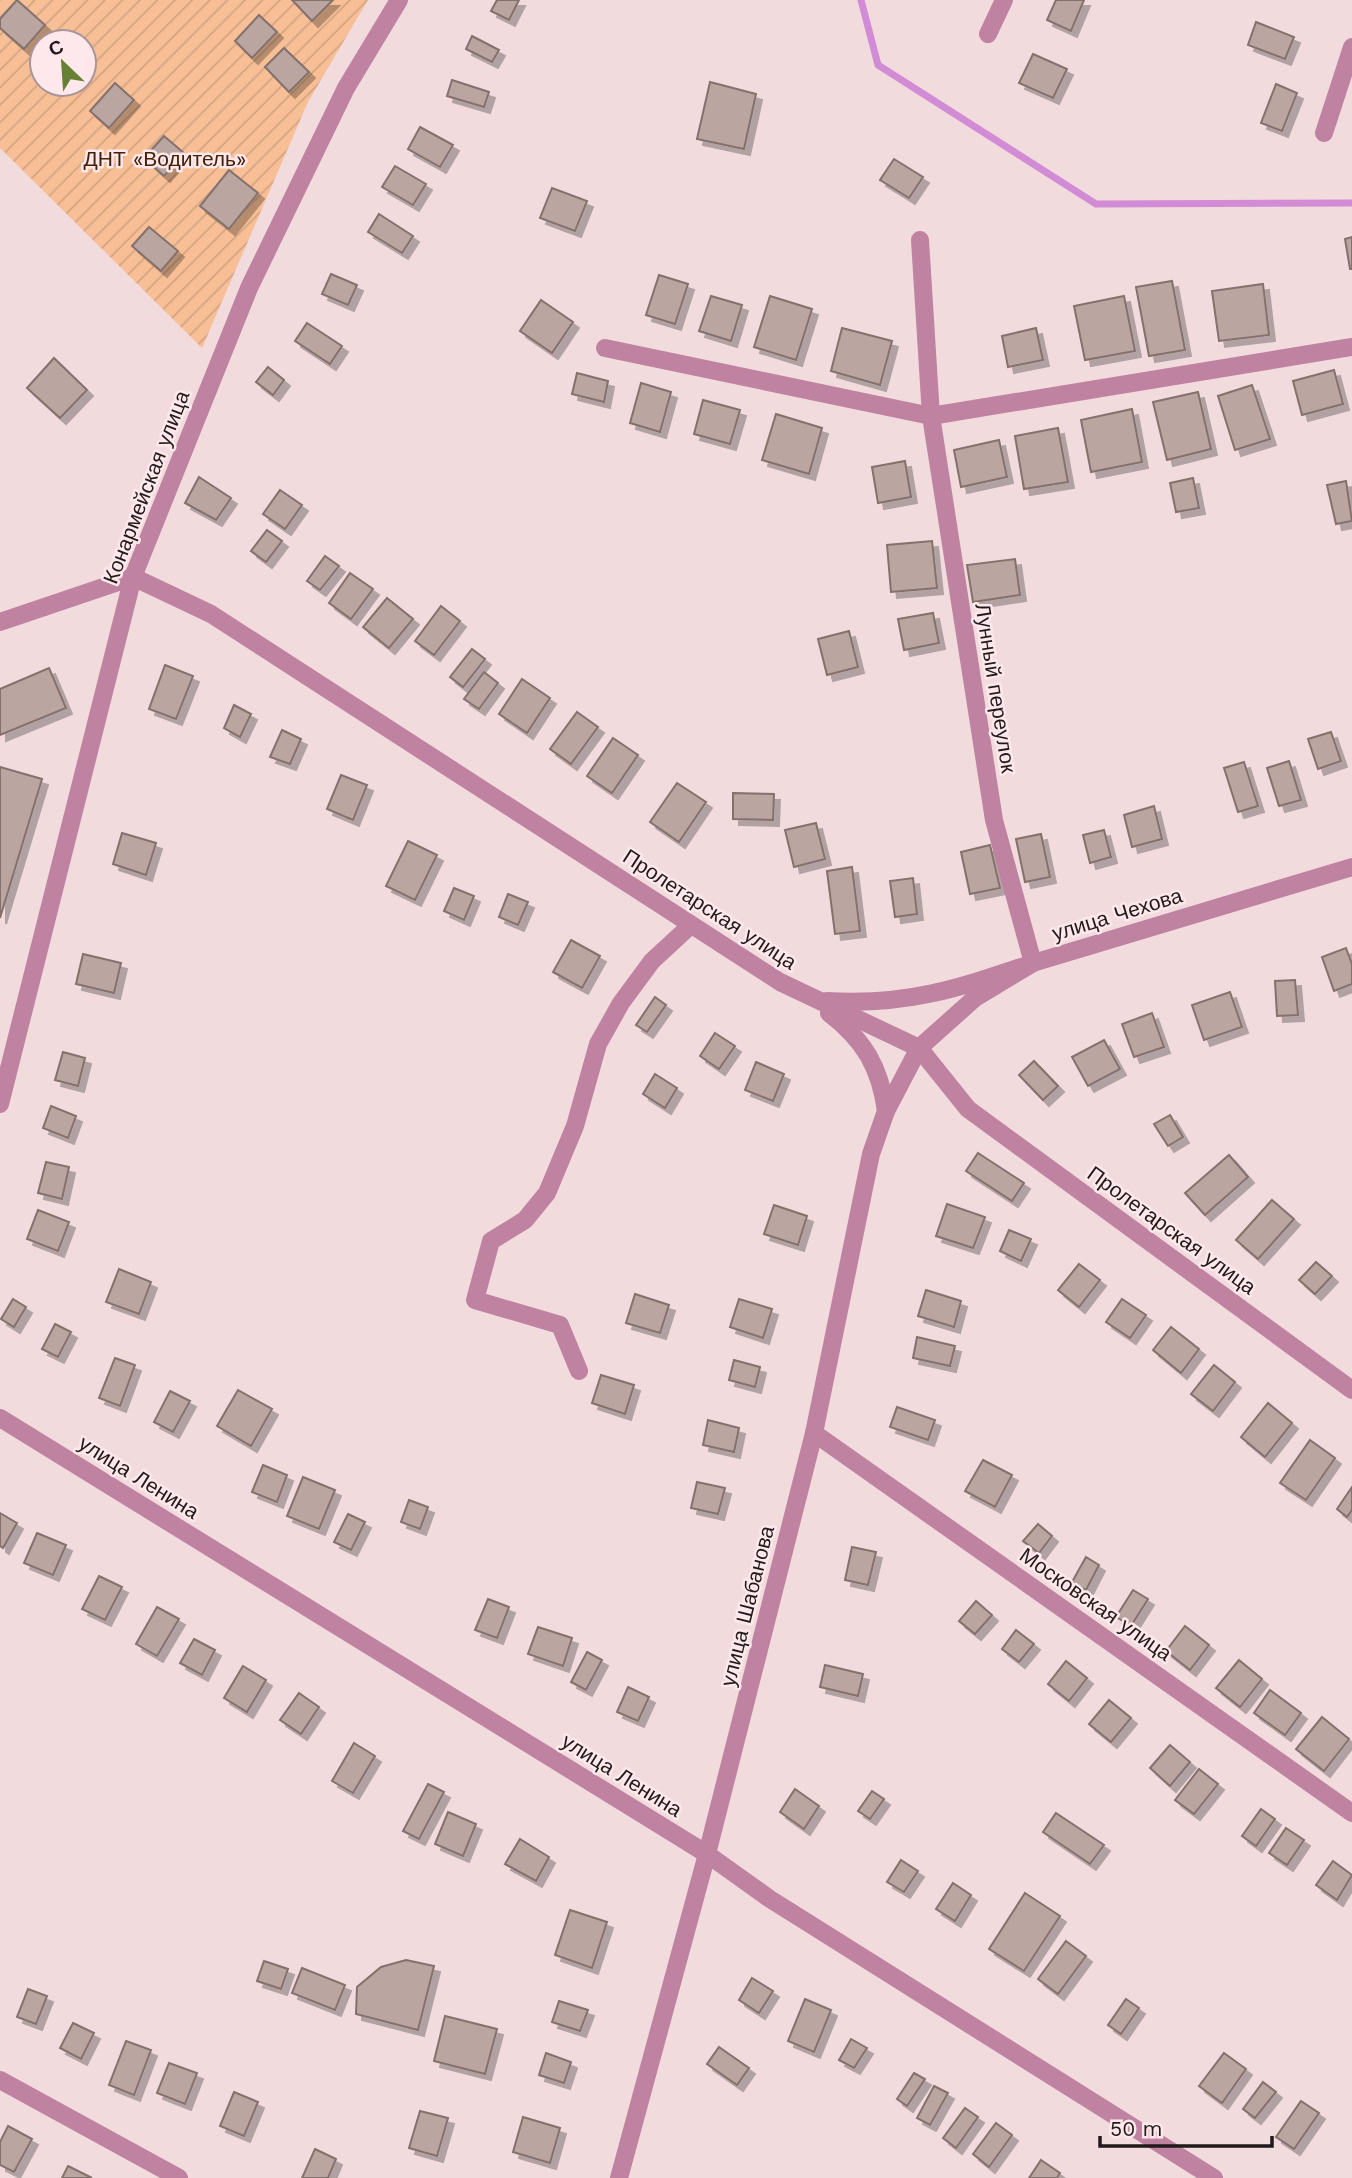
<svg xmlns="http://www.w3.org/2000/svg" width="1352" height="2178" viewBox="0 0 1352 2178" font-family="'Work Sans',sans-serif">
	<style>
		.garden { fill: url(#garden-furrows); fill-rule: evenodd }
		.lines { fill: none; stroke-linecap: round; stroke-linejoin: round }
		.stream { stroke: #d28cd6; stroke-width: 7 }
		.building { fill: #baa5a0; stroke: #84716d; stroke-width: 2; filter: url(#shadow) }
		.minor { stroke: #bf82a1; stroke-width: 18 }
		.labels { text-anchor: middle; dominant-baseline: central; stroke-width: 5; stroke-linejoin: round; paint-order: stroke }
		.park-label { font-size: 21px; fill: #422206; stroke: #ffe8eb }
		.street-label { font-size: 21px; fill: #211a1a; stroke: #ffe8eb }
	</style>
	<defs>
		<pattern id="garden-furrows" width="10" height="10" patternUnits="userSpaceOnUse" patternTransform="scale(1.75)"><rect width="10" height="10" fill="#f8bf96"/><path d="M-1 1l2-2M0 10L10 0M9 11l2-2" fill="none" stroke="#d4a481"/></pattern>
		<filter id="shadow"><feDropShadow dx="6" dy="6" stdDeviation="0" flood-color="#0004"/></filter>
	</defs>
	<rect width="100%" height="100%" fill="#f2dbdd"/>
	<path class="garden" d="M0,0h368l-60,102 -106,246 -202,-200zM42,42h42v42h-42z"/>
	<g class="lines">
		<polyline class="stream" points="861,0 878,65 1096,204 1352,203"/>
	</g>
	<g class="building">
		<polygon points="17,0 45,25 24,49 0,28 0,19"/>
		<polygon points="292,0 333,0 312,21"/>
		<polygon points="497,0 519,0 509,20 491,11"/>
		<polygon points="1056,0 1084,0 1071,31 1047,20"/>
		<polygon points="259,15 277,32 252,58 235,41"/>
		<polygon points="1256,22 1294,37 1285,59 1248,45"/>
		<polygon points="472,36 499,50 492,62 466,49"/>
		<polygon points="284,48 309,72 289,92 265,67"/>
		<polygon points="1033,54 1067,69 1053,98 1019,83"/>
		<polygon points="452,80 489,92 484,107 447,96"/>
		<polygon points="710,82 756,94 744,149 697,139"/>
		<polygon points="115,83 134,100 109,128 90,111"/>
		<polygon points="1276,84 1297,93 1282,131 1261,123"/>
		<polygon points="420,127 453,145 440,167 408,149"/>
		<polygon points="164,136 184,153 164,176 144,158"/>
		<polygon points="894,159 923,177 909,198 880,180"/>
		<polygon points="395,166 426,184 413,205 382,187"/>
		<polygon points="229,170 258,193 229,229 200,206"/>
		<polygon points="552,188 587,201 575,231 540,218"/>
		<polygon points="379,214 413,236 402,253 368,232"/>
		<polygon points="149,227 178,251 161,271 132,246"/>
		<polygon points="1352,237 1352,269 1350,269 1345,239"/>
		<polygon points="331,274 357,285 348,305 322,294"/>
		<polygon points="659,275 688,284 675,324 646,315"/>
		<polygon points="1172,281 1185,350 1149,356 1136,287"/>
		<polygon points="1263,284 1269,335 1219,341 1212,291"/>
		<polygon points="711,296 742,305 731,341 699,331"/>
		<polygon points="770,296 812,309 796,360 754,347"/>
		<polygon points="1124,296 1135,351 1085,360 1074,306"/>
		<polygon points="541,300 573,322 552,353 520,331"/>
		<polygon points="307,323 342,346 330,364 295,341"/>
		<polygon points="842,328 892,341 880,385 831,371"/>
		<polygon points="1036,328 1043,360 1008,367 1002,336"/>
		<polygon points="54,358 87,390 60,418 27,388"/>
		<polygon points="268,367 284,380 273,395 256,382"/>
		<polygon points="1334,370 1343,404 1302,415 1293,381"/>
		<polygon points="577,373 608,381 604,402 572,394"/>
		<polygon points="641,383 671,392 660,432 630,423"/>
		<polygon points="1252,385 1270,439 1235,450 1218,396"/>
		<polygon points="1198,392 1211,449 1167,460 1153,402"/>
		<polygon points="703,400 740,410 730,444 694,434"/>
		<polygon points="1132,409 1142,462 1091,472 1081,420"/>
		<polygon points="776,414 822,428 809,474 762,460"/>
		<polygon points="1058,428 1068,482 1024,489 1015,436"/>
		<polygon points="999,440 1007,477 961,487 954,450"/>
		<polygon points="905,461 911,497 878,503 872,467"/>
		<polygon points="199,477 231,498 216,520 185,503"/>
		<polygon points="1193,478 1199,508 1176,512 1170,483"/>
		<polygon points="1346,481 1352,521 1336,524 1327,485"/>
		<polygon points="280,490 302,505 285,529 263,514"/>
		<polygon points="267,530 282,541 266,562 251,551"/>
		<polygon points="932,541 937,588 891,592 887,545"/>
		<polygon points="325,556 339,566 320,590 307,581"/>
		<polygon points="1015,559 1020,595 973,602 967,565"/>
		<polygon points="350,573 373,589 351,619 329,603"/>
		<polygon points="387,598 413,619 389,648 363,627"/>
		<polygon points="441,606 460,621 434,655 415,641"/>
		<polygon points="933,613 939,643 904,650 898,619"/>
		<polygon points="849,631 858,667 827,675 818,639"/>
		<polygon points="472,649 485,659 463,687 450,677"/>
		<polygon points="165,665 193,676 176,719 149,709"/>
		<polygon points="49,668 66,708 0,735 0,689"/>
		<polygon points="484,672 498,683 479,709 464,699"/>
		<polygon points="522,679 550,698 527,733 499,714"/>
		<polygon points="234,705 251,714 240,737 224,728"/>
		<polygon points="577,712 598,727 571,764 550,749"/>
		<polygon points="282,730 301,739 290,764 270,757"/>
		<polygon points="1331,732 1341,761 1318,769 1308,739"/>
		<polygon points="613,738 638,755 612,793 587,776"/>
		<polygon points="1289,761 1301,800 1279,806 1267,768"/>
		<polygon points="1244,762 1258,806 1238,812 1224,768"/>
		<polygon points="0,767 42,779 0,918"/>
		<polygon points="341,775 367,785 353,820 327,809"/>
		<polygon points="677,783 706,802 679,842 650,822"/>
		<polygon points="733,793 774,794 773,820 733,819"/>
		<polygon points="1154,806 1162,839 1132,847 1124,815"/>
		<polygon points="816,823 825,859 794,867 785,830"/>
		<polygon points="1104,830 1111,857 1090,863 1083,835"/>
		<polygon points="122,833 156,843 146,875 113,864"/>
		<polygon points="1041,834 1050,877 1025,882 1016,839"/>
		<polygon points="408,841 437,855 415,900 386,886"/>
		<polygon points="990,845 1000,888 970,894 961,852"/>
		<polygon points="852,867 860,931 835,934 827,871"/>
		<polygon points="913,878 917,914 895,917 890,881"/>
		<polygon points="454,888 474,896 464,920 444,911"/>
		<polygon points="508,894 528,902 518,925 499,917"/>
		<polygon points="571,940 600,956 582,988 553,972"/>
		<polygon points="1346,948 1352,964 1352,984 1334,991 1322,957"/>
		<polygon points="83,954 121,963 114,993 76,984"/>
		<polygon points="1295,980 1298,1015 1277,1016 1275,981"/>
		<polygon points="1230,992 1242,1027 1204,1040 1192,1005"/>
		<polygon points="655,997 666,1005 647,1032 636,1025"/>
		<polygon points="1152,1013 1164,1047 1134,1057 1122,1024"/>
		<polygon points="715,1033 735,1046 719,1069 700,1056"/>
		<polygon points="1104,1040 1120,1069 1088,1086 1072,1057"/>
		<polygon points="63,1052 85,1058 78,1086 55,1080"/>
		<polygon points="1034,1061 1058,1086 1043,1100 1019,1075"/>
		<polygon points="756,1062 784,1074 773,1101 745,1090"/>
		<polygon points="655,1074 677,1088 665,1108 643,1094"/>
		<polygon points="51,1106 76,1116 68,1138 43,1128"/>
		<polygon points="1170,1115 1183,1137 1168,1146 1154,1124"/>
		<polygon points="978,1153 1024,1183 1012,1201 966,1171"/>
		<polygon points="1229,1155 1248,1177 1205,1215 1185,1193"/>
		<polygon points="46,1162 69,1167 62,1199 38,1193"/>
		<polygon points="1272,1200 1294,1219 1258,1259 1236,1240"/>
		<polygon points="947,1204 985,1217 973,1248 936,1236"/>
		<polygon points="774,1205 807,1216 798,1245 764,1234"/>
		<polygon points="38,1210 69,1222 58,1251 27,1239"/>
		<polygon points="1009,1230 1031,1239 1021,1261 1000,1251"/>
		<polygon points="1316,1262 1332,1276 1315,1294 1299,1280"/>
		<polygon points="1079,1264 1100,1280 1079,1307 1058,1290"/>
		<polygon points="119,1269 151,1282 139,1314 106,1302"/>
		<polygon points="926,1290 961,1301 954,1327 918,1316"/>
		<polygon points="635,1294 669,1305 660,1333 626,1323"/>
		<polygon points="13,1299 26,1307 14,1327 1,1319"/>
		<polygon points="739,1299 772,1309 763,1338 730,1327"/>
		<polygon points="1122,1299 1146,1315 1130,1338 1106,1322"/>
		<polygon points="55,1324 71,1332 58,1357 42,1349"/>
		<polygon points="1171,1327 1199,1349 1181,1373 1153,1350"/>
		<polygon points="917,1337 955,1346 950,1366 913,1358"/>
		<polygon points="115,1358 135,1365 120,1406 99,1398"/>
		<polygon points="734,1360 760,1367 755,1387 729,1380"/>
		<polygon points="1214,1365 1235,1382 1213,1411 1191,1394"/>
		<polygon points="601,1375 634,1385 625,1414 592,1403"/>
		<polygon points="238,1390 272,1409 251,1446 217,1426"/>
		<polygon points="170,1391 190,1401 173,1432 154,1422"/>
		<polygon points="1268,1403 1292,1423 1265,1457 1241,1437"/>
		<polygon points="897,1407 935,1420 928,1440 890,1427"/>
		<polygon points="708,1420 739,1428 734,1452 703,1445"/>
		<polygon points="1310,1440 1335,1458 1306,1500 1280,1483"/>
		<polygon points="983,1460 1012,1475 995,1507 965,1491"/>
		<polygon points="263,1465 287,1475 277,1502 252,1492"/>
		<polygon points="303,1477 335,1490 319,1529 287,1516"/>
		<polygon points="697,1482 725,1488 718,1514 691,1508"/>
		<polygon points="1352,1487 1352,1510 1347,1517 1337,1509"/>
		<polygon points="409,1500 428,1507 420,1529 401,1522"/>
		<polygon points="0,1513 17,1523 3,1548 0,1546"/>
		<polygon points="348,1514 365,1522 351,1550 334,1542"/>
		<polygon points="1038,1524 1052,1536 1039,1553 1023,1541"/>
		<polygon points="37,1533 66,1545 53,1575 24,1563"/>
		<polygon points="852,1547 876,1552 868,1585 845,1580"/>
		<polygon points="1086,1557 1099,1565 1086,1590 1072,1582"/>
		<polygon points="99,1576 122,1587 105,1620 82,1609"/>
		<polygon points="1133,1590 1148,1599 1131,1626 1116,1617"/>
		<polygon points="488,1599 509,1607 497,1638 475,1630"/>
		<polygon points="976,1601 992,1615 975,1634 959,1621"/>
		<polygon points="157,1607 179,1619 157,1656 136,1644"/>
		<polygon points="1185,1626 1209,1645 1190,1670 1166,1651"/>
		<polygon points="538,1627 572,1638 563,1666 528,1654"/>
		<polygon points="1016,1630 1034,1644 1019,1662 1002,1649"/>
		<polygon points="194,1639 215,1650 202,1675 180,1663"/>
		<polygon points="587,1652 602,1660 586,1690 571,1682"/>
		<polygon points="1239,1660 1262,1679 1240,1707 1216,1688"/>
		<polygon points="1066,1661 1087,1678 1069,1701 1048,1684"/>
		<polygon points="825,1665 863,1674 858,1696 820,1687"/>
		<polygon points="243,1666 266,1680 247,1712 224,1698"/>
		<polygon points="628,1687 649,1697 638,1721 617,1712"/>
		<polygon points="1270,1690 1301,1713 1285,1735 1254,1713"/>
		<polygon points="299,1693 319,1707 301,1734 280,1720"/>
		<polygon points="1109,1700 1131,1718 1111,1742 1089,1724"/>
		<polygon points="1322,1717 1349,1739 1324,1771 1296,1749"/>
		<polygon points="354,1743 375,1756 353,1793 332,1781"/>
		<polygon points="1170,1745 1190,1762 1170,1786 1150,1768"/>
		<polygon points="1199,1769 1218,1784 1194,1814 1175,1800"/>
		<polygon points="428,1784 444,1792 419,1839 403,1831"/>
		<polygon points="795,1789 819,1806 804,1829 780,1812"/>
		<polygon points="872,1791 884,1799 870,1819 858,1811"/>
		<polygon points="1261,1809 1275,1819 1256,1846 1242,1836"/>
		<polygon points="448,1812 476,1824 463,1856 435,1844"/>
		<polygon points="1056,1813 1104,1845 1090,1864 1043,1832"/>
		<polygon points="1286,1828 1304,1840 1287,1865 1269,1853"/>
		<polygon points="520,1839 549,1857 536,1881 505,1864"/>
		<polygon points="901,1860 918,1871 904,1892 887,1882"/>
		<polygon points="1333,1861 1352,1875 1337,1900 1316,1885"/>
		<polygon points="953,1883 971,1895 955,1921 936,1909"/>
		<polygon points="1025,1893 1060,1916 1024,1971 989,1949"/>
		<polygon points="570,1910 607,1922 592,1968 555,1955"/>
		<polygon points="1066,1941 1086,1956 1058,1994 1038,1979"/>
		<polygon points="406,1960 434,1966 418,2030 356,2014 357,1987 381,1967"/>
		<polygon points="264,1961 288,1969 281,1989 257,1981"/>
		<polygon points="302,1968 345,1985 335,2010 292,1993"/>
		<polygon points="752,1978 773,1991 759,2013 739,2000"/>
		<polygon points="28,1989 47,1996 36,2024 17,2017"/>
		<polygon points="805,1999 831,2010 814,2052 788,2041"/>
		<polygon points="1126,1999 1139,2008 1121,2034 1108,2025"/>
		<polygon points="559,2001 588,2010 580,2031 552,2022"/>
		<polygon points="445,2016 497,2029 485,2074 434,2061"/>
		<polygon points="73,2023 94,2033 81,2059 60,2048"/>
		<polygon points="851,2039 867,2048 854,2068 839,2060"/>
		<polygon points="126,2041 151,2050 134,2095 109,2085"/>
		<polygon points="719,2047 749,2068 737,2085 707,2064"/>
		<polygon points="546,2053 571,2062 564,2083 539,2075"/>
		<polygon points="1224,2053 1246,2069 1222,2103 1199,2086"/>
		<polygon points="169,2063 197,2073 185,2104 157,2093"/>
		<polygon points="914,2073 925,2079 907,2106 897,2099"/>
		<polygon points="1263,2082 1276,2092 1255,2118 1243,2109"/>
		<polygon points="934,2086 948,2093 930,2125 917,2118"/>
		<polygon points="234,2092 258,2102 244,2136 220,2126"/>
		<polygon points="1301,2101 1319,2113 1294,2149 1276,2137"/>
		<polygon points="965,2108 978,2117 956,2148 943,2138"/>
		<polygon points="420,2111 448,2118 437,2156 409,2148"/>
		<polygon points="523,2117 560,2128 550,2163 513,2152"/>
		<polygon points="996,2123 1012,2135 989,2167 973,2154"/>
		<polygon points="8,2126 32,2139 14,2172 0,2165 0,2142"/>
		<polygon points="315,2149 336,2159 328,2178 302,2178"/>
		<polygon points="1041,2160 1060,2173 1057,2178 1029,2178"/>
		<polygon points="68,2166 92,2178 62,2178"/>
	</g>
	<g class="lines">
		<g class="minor">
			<polyline points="988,34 1004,0"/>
			<polyline points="1324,133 1352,47"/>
			<polyline points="605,348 931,416 1352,347"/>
			<polyline points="0,622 133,577 211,614 780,982 919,1048 968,1109 1352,1390"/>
			<path d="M827,1001c80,5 132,-13 206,-38l-39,-143 -63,-404 -11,-176"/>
			<path d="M829,1013c35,27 51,54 57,98"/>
			<polyline points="0,1104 133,577 249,288 346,88 399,0"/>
			<polyline points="579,1371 560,1325 475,1300 491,1241 525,1220 547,1193 575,1126 598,1044 621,1003 652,961 691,925"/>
			<polyline points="0,1418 707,1854 770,1899 1214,2178"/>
			<polyline points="814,1433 1352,1813"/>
			<polyline points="0,2080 179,2178"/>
			<polyline points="619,2178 707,1854 814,1433 871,1154 886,1111 919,1048 975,998 1033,963 1352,867"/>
		</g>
	</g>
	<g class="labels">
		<g class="park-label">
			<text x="165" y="158">ДНТ «Водитель»</text>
		</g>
		<g class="street-label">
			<text transform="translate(146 487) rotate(-69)">Конармейская улица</text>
			<text transform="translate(996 688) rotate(81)">Лунный переулок</text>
			<text transform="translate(710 909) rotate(33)">Пролетарская улица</text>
			<text transform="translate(1117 914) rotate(-17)">улица Чехова</text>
			<text transform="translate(1172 1230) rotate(36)">Пролетарская улица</text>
			<text transform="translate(139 1477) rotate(32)">улица Ленина</text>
			<text transform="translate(1096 1604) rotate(35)">Московская улица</text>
			<text transform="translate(747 1606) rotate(-76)">улица Шабанова</text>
			<text transform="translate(622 1775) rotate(32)">улица Ленина</text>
		</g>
	</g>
	<g transform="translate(63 63) rotate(335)"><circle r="33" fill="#ffe8eb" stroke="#a69697" stroke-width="2"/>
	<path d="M0-5L12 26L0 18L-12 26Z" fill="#678134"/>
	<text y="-10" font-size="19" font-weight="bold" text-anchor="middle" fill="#211a1a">С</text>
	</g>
	<path d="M1100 2136v10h172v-10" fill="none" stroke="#211a1a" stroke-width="3.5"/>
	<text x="1110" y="2136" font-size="21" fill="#211a1a" stroke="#ffe8eb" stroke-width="5" paint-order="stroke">50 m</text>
</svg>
